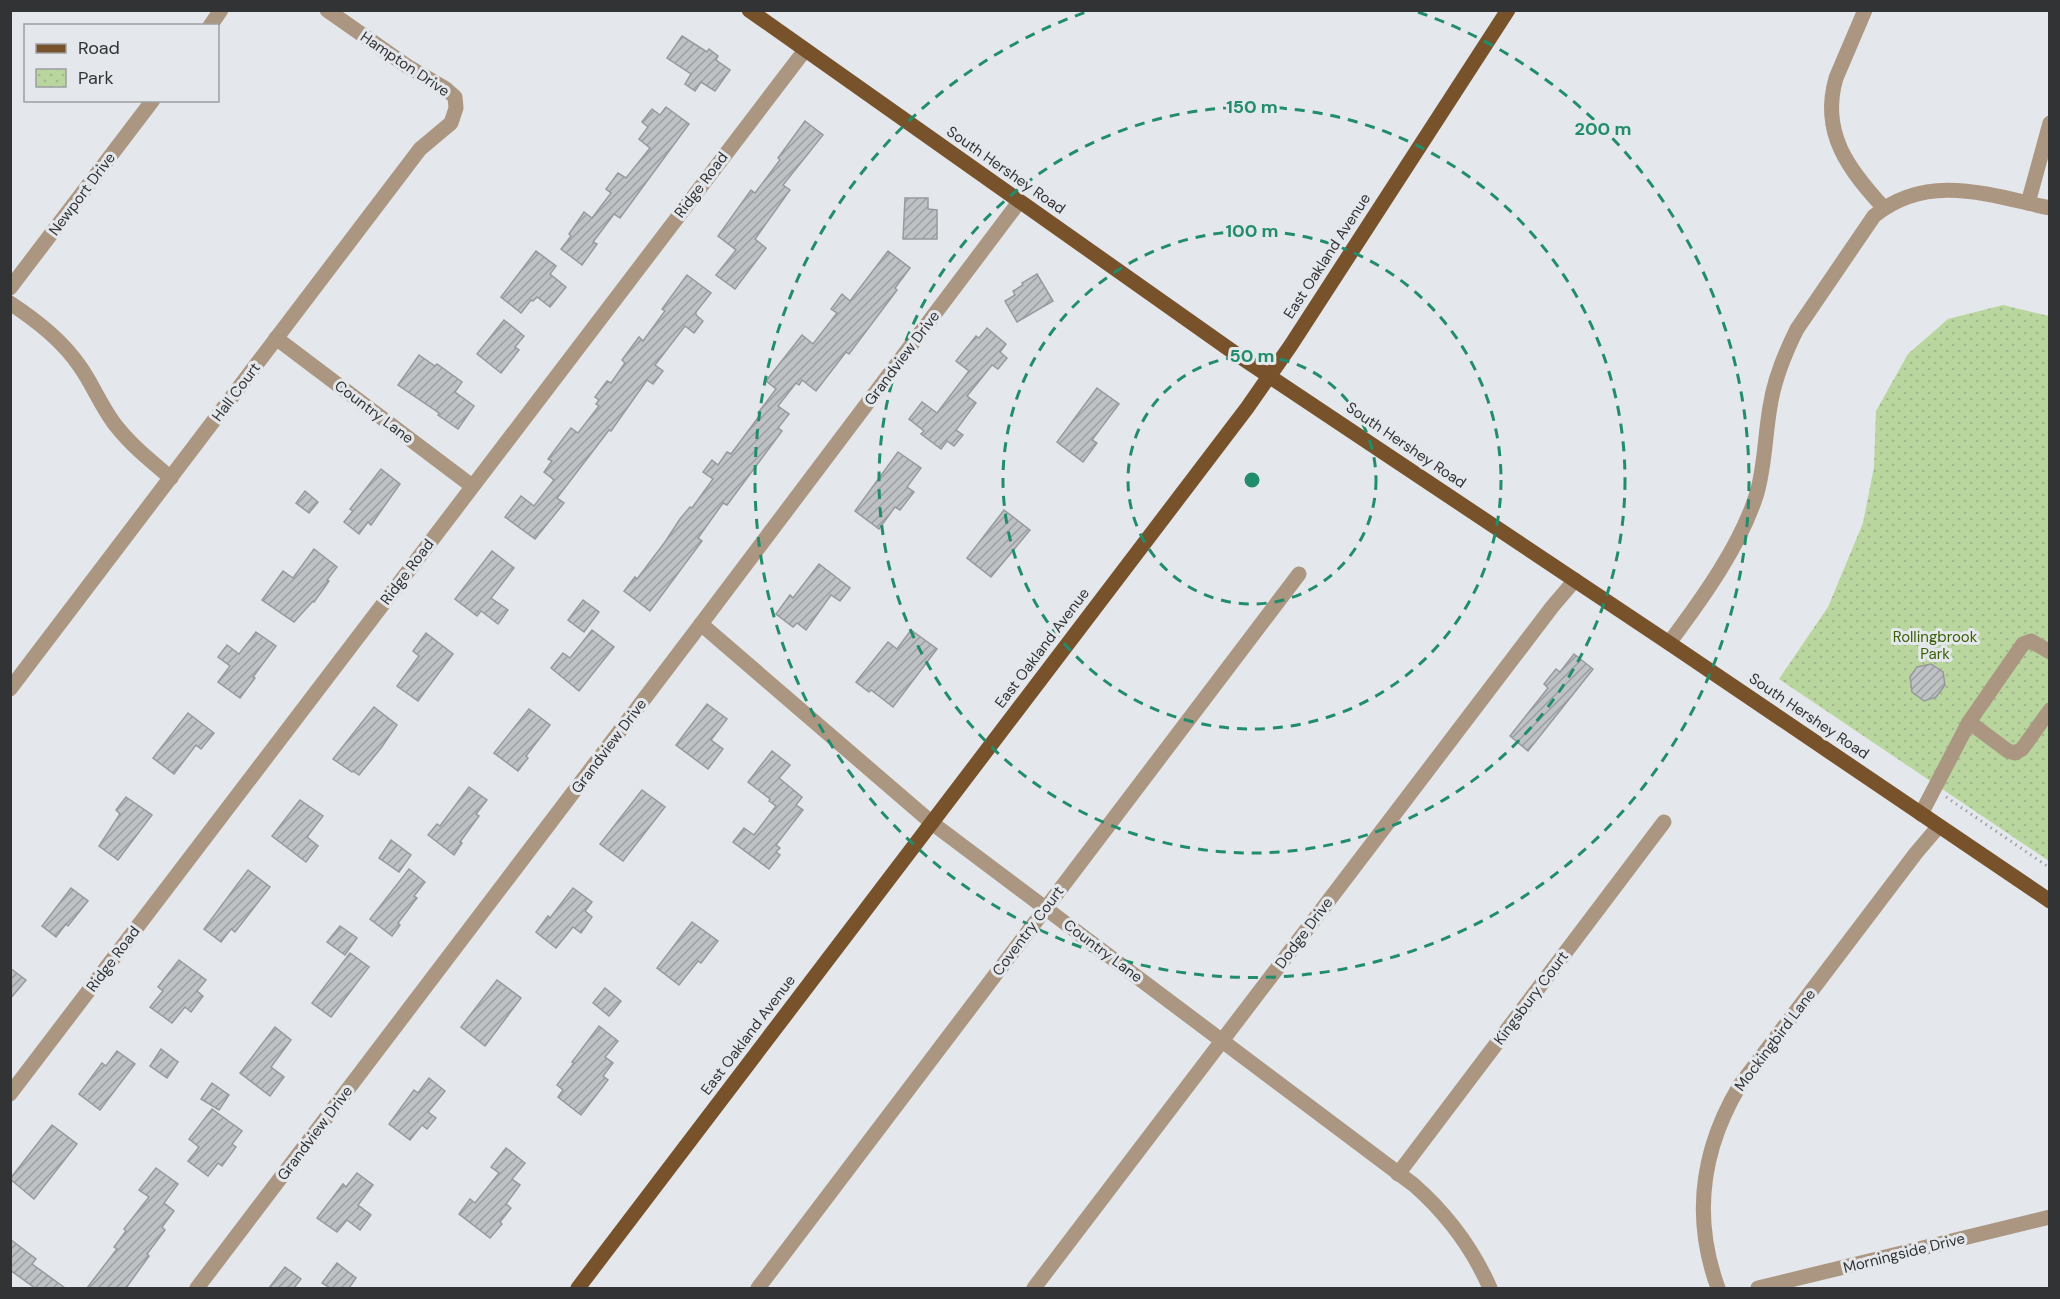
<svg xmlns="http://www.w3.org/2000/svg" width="2060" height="1299" viewBox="0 0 2060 1299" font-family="'DM Sans',sans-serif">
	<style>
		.park { fill: url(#park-dots) }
		.building { fill: url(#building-hatch); stroke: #97999d; stroke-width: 1.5 }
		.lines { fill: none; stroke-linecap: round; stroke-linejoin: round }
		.path { stroke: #9ea1a4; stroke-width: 3; stroke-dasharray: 1.5 4.5; stroke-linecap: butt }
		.minor { stroke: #ab9681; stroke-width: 15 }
		.major { stroke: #77522b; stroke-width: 15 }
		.ring { fill: none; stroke: #228d6b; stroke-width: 3; stroke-dasharray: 10 8 }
		.labels { text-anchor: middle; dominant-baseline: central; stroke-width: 6; stroke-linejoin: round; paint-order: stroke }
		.street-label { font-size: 15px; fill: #323335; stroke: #e4e7eb }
		.park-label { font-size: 15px; fill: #3d6006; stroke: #e4e7eb }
		.centre { fill: #228d6b; stroke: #e4e7eb; stroke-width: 3 }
		.ring-label { font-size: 18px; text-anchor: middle; font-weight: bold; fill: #228d6b; stroke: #e4e7eb; stroke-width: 6; stroke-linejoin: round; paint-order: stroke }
	</style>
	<defs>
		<pattern id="park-dots" width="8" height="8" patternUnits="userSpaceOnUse" patternTransform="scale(1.5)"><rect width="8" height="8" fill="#b9d69f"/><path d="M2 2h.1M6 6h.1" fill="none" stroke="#a0b88a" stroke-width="1.8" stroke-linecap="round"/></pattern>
		<pattern id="building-hatch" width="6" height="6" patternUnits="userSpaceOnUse" patternTransform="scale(1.5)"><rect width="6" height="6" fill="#bfc2c5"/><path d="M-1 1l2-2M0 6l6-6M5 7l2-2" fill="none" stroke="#9c9ea1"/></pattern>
	</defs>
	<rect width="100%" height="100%" fill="#e4e7eb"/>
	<polygon class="park" points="2003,305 2049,316 2049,861 1779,679 1828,607 1863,523 1874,467 1876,411 1908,354 1948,319"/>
	<g class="building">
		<polygon points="682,36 707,52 709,49 718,56 716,60 730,70 715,91 701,82 695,91 685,84 691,74 667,58"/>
		<polygon points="666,107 689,124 620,218 614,214 593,242 597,244 582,265 561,249 571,236 569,234 584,212 592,218 611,193 606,189 618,173 626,178 650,148 639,139 648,127 642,122 652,109 660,115"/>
		<polygon points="805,121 823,135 783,185 790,190 755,239 766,248 735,289 716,275 736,250 718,236 751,190 755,193 780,160 778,158"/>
		<polygon points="905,198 928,198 928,209 937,210 937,239 903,239"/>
		<polygon points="536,251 556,266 550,274 566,287 550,307 537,297 533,301 531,300 521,313 501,297"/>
		<polygon points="888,251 910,268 895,288 897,290 849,354 846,352 816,391 802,380 799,385 796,383 778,406 789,414 778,428 782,431 727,505 723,503 698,538 702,541 650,611 624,591 635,577 637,579 665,542 680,519 690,507 692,508 713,479 703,472 712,460 718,465 727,452 731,454 760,415 758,413 776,389 766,381 802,335 813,344 837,313 831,309 842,294 850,301"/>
		<polygon points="1037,274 1053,301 1017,322 1005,301 1015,295 1013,291 1023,285 1022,283"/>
		<polygon points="687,275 711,293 696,312 696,315 703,321 694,333 685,326 655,365 663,371 653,384 647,380 611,431 609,430 557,498 564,503 535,539 505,517 521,496 534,506 554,480 544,472 552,461 548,459 571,428 578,433 599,406 596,404 599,400 595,397 607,381 611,383 625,363 622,360 639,337 643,341 665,311 662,309"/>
		<polygon points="504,320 524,336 515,347 519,350 501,373 477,354"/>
		<polygon points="987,328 1006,344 1000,352 1007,358 998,369 992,365 967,396 976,403 956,430 963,435 954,446 947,441 941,449 921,434 924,431 909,419 922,402 937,413 969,371 956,361 976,336 979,338"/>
		<polygon points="419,355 435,366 437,364 462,382 455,392 474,406 458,429 438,415 439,413 398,385"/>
		<polygon points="1097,388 1119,404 1092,440 1097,443 1083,462 1057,442"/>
		<polygon points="898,452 921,468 907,487 914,492 900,510 895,507 879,529 855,511"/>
		<polygon points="381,469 400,484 371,525 368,522 359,534 344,522 353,511 350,509"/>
		<polygon points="305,491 318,502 309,513 296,503"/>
		<polygon points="1004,510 1030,530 991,577 967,558"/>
		<polygon points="314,549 337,567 327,580 329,581 314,602 313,601 294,622 262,600 283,571 293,578"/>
		<polygon points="492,551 514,568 491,598 508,610 498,624 481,611 477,616 455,599"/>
		<polygon points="819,564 850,588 840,601 831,595 806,630 797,623 793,627 776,614 790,595 793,598"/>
		<polygon points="583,600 599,612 584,632 568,620"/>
		<polygon points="592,630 614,647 579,691 551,668 563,653 570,658"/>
		<polygon points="911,630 937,649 893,707 871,690 869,692 856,682 888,642 897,649"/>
		<polygon points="256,632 276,646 253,677 255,678 240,698 218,682 230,666 218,657 227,645 239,654"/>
		<polygon points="426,633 453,654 418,701 397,686 419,656 413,651"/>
		<polygon points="1574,654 1593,669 1528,751 1510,736 1548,688 1544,684 1556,669 1560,672"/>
		<polygon points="1931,664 1943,672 1945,685 1936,697 1924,701 1912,692 1910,677 1917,667"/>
		<polygon points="707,704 727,719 711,740 723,749 708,769 676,745"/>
		<polygon points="374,707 397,725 381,748 359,775 353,771 352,772 333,759"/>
		<polygon points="529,709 550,725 526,756 528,758 518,771 494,753"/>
		<polygon points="188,713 214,733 201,749 196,745 174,774 153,758"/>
		<polygon points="772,751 790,765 779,778 802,797 796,805 803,810 776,845 780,848 776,852 780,855 769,869 733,842 744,828 754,835 776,806 769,801 770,799 748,782"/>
		<polygon points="469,787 487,800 476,814 479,816 460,842 462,843 454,855 428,835 437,824 440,826"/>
		<polygon points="642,790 665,807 623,861 600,844"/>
		<polygon points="126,797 152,815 118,860 99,846 120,814 116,810"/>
		<polygon points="300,800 323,816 307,837 318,846 306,862 272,836"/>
		<polygon points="391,840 411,855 399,872 379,858"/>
		<polygon points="409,869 425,882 414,896 417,898 398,923 400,925 392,936 370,919"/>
		<polygon points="248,870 270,887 235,932 231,929 221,942 204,929"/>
		<polygon points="71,888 88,901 68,926 66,924 56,937 42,926"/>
		<polygon points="573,888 592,902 585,911 592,917 581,933 573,927 556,948 536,932 548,916 550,918"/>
		<polygon points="692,922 718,941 701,963 698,961 679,985 657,968"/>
		<polygon points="340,926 357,938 345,955 327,942"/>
		<polygon points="350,953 369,967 331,1017 312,1003"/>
		<polygon points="179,960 206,980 197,991 203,996 191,1012 185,1007 172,1023 150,1007 163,991 158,987"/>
		<polygon points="10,968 26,980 10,999"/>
		<polygon points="497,980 521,998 485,1046 461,1027"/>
		<polygon points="605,988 621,1001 609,1016 593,1003"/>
		<polygon points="599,1026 618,1041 605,1057 613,1063 603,1076 608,1080 581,1115 558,1097 563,1090 557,1085 574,1063 572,1062"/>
		<polygon points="275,1027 291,1040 271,1067 284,1077 270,1096 240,1073"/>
		<polygon points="161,1049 178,1062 167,1078 150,1066"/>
		<polygon points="117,1051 135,1064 100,1110 79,1094 102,1063 106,1066"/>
		<polygon points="429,1078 445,1091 428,1112 436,1118 427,1129 422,1125 410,1140 389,1124 414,1090 418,1093"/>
		<polygon points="212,1083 229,1095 219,1110 201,1099"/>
		<polygon points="212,1109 242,1131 232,1144 236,1147 222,1166 218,1163 208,1176 188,1161 199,1147 189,1139"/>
		<polygon points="52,1125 77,1144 34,1199 10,1179"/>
		<polygon points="506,1148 525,1163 512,1179 520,1185 506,1204 511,1208 500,1222 502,1224 490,1238 459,1214 470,1199 475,1203 499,1173 491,1167"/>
		<polygon points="156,1168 178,1184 164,1203 174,1211 162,1227 165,1230 147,1254 149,1256 126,1288 87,1288 117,1249 114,1247 126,1231 124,1229 149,1197 139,1190"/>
		<polygon points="357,1173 373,1185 358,1205 371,1215 360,1230 347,1220 337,1232 317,1218 343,1184 346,1187"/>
		<polygon points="10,1239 36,1259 32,1264 65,1288 35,1288 10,1270"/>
		<polygon points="337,1263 356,1278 349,1288 330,1288 322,1283"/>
		<polygon points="285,1267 301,1279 294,1288 269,1288"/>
	</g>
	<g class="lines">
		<polyline class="path" points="1946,797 2050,868"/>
		<g class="minor">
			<path d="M1865,10l-29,68c-16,55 13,92 48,130"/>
			<polyline points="210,26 221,10"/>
			<polyline points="2028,203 2050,123"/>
			<polyline points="10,288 153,100"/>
			<path d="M10,303c27,18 53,38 71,65 13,19 22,42 36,59 16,20 35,35 54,51"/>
			<polyline points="276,338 472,486"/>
			<path d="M701,624l231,199 482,362c34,30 58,62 76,103"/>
			<path d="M1669,643c33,-44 72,-98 88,-150 8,-28 8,-58 13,-86 4,-27 15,-54 27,-78l77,-113c54,-44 115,-21 176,-8"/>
			<polyline points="10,689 420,149 451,123 456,108 455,97 446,89 407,66 327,10"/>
			<polyline points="1969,722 2008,751 2015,753 2022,749 2050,710"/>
			<polyline points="1921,814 1969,722 2023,644 2031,641 2050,652"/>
			<polyline points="10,1094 805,50"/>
			<polyline points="1398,1174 1664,822"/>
			<polyline points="197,1288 701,624 1019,202"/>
			<polyline points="758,1288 1299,574"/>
			<polyline points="1034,1288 1552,607 1575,580"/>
			<path d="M1718,1288c-26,-71 -17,-138 22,-203l176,-232 23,-27"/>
			<polyline points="1758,1288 2050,1217"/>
		</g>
		<g class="major">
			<polyline points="749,10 1236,354 1669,643 2050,901"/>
			<polyline points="578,1288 1247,408 1291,345 1508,10"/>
		</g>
	</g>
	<g class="ring">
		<circle cx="1252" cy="480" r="124"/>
		<circle cx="1252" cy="480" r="249"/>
		<circle cx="1252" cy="480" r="373"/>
		<path d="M1418 12A497 497 0 1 1 1086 12"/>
	</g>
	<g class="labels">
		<g class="street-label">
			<text transform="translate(405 64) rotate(34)">Hampton Drive</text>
			<text transform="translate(1006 170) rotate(35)">South Hershey Road</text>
			<text transform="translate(701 185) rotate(-53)">Ridge Road</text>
			<text transform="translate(82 194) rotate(-53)">Newport Drive</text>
			<text transform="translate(1327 256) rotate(-57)">East Oakland Avenue</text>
			<text transform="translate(902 358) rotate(-53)">Grandview Drive</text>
			<text transform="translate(236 392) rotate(-53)">Hall Court</text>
			<text transform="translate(374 412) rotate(37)">Country Lane</text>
			<text transform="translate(1406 445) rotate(34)">South Hershey Road</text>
			<text transform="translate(407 572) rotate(-53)">Ridge Road</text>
			<text transform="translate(1042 648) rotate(-53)">East Oakland Avenue</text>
			<text transform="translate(1809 716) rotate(34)">South Hershey Road</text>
			<text transform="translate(609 746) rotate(-53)">Grandview Drive</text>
			<text transform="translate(1028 931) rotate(-53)">Coventry Court</text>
			<text transform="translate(1304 933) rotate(-53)">Dodge Drive</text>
			<text transform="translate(1103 951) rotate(37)">Country Lane</text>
			<text transform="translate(113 959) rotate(-53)">Ridge Road</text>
			<text transform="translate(1531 998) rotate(-53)">Kingsbury Court</text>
			<text transform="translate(748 1035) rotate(-53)">East Oakland Avenue</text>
			<text transform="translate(1775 1040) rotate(-53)">Mockingbird Lane</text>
			<text transform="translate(315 1133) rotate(-53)">Grandview Drive</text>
			<text transform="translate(1904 1253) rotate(-14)">Morningside Drive</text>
		</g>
		<g class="park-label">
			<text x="1935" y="637">Rollingbrook<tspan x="1935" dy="17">Park</tspan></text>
		</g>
	</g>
	<circle cx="1252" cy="480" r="9" class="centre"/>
	<g class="ring-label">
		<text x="1252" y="113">150 m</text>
		<text x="1603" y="135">200 m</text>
		<text x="1252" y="237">100 m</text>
		<text x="1252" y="362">50 m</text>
	</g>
	<rect width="2060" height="1299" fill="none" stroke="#323335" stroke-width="24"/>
	<rect x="24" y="24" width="195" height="78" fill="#e4e7eb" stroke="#9d9fa2" stroke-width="1.5"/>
	<rect x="36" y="44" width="30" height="9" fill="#77522b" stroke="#9d9fa2" stroke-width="1.5"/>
	<text x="78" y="54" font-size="18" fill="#323335">Road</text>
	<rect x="36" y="69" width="30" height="18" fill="url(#park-dots)" stroke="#9d9fa2" stroke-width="1.5"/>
	<text x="78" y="84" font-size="18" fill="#323335">Park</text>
</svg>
